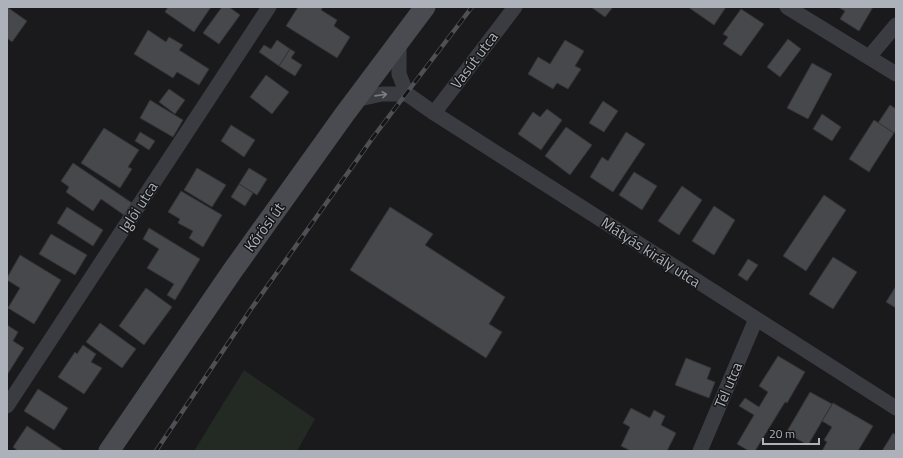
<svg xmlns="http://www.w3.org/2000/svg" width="903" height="458" viewBox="0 0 903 458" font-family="'Titillium Web',sans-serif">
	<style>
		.green { fill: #222a23 }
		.building { fill: #47484c; stroke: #343438 }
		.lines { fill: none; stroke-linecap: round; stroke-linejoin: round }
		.minor { stroke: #3b3c41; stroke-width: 15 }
		.secondary { stroke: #494b51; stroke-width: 21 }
		.rail-casing { stroke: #4e5056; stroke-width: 4.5 }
		.rail { stroke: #151517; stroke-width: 3; stroke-dasharray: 9; stroke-linecap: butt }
		.oneway { stroke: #7a7d84 }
		.labels { text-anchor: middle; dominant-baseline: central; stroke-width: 3; stroke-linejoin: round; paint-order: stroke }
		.street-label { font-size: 15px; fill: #adb2ba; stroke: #151517 }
	</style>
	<rect width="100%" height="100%" fill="#1a1a1c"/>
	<polygon class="green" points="244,370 315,419 297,451 194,451"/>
	<g class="building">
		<polygon points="7,7 27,21 12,42 7,38"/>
		<polygon points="168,7 211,7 194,32 165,12"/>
		<polygon points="222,7 229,7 240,15 219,44 203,33"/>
		<polygon points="298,7 323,7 321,10 337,20 334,26 350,37 337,58 286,26"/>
		<polygon points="591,7 613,7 605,17"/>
		<polygon points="688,7 726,7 714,25"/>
		<polygon points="838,7 873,7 859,31 840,19 845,11"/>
		<polygon points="741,9 764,24 741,56 723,44 728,37 723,34"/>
		<polygon points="148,30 166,42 169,37 183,45 179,50 209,69 199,85 177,72 173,78 134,54"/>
		<polygon points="788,39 801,49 780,77 767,67"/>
		<polygon points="277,40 290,49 279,66 259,52 264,45 271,49"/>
		<polygon points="565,40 584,51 575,66 581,69 568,89 557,83 553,89 528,74 538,57 550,64"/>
		<polygon points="290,49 295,52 291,58 302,65 295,76 279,66"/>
		<polygon points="812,63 832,74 808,119 787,108"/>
		<polygon points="266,75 289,92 272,114 250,97"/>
		<polygon points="169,89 185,100 175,114 159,102"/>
		<polygon points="150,100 183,120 173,137 140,118"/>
		<polygon points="603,101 618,111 604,132 589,123"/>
		<polygon points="890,105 896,109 896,130 894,133 878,123"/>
		<polygon points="547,109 562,120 541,150 518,134 533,112 540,117"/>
		<polygon points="822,114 841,127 832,141 813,129"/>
		<polygon points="874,120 894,133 869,172 849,159"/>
		<polygon points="231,125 255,140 244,157 221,141"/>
		<polygon points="566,127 592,145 570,175 545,156"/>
		<polygon points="104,128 139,150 128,167 132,169 120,188 81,163"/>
		<polygon points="140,132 155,141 149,150 135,141"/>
		<polygon points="626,132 645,144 613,192 590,177 602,157 608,161"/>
		<polygon points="73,163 132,203 124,215 101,199 93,211 66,192 69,187 61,181"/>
		<polygon points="197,168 226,185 212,207 184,190"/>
		<polygon points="249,168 267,179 257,195 239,184"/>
		<polygon points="634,172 657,186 642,210 619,195"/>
		<polygon points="239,184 253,193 245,206 231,197"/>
		<polygon points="682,186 702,200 679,235 658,221"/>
		<polygon points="181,191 222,215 203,247 189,238 193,231 178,223 180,219 168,212"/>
		<polygon points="824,195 846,210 806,271 783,256"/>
		<polygon points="714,206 735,220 714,255 692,241"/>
		<polygon points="67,207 103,230 93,246 57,223"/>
		<polygon points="390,207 433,234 425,245 505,297 489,324 502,332 486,358 350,270"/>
		<polygon points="149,228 200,259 175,300 167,295 174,284 147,268 159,249 143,239"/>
		<polygon points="51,234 87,255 75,275 39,254"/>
		<polygon points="20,255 61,280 34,324 8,308 20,288 7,280 7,278"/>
		<polygon points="833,257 857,272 833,309 809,294"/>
		<polygon points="748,259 758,265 747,281 738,275"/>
		<polygon points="896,286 896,308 886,302"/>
		<polygon points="146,288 172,307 144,345 119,326"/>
		<polygon points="100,323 136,349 122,368 86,342"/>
		<polygon points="7,325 18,332 13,341 24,348 7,375"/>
		<polygon points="83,345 96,354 91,362 102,368 84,394 58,377 75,352 77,354"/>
		<polygon points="778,356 805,372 787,403 785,402 755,451 749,451 737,444 754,415 739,406 745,398 759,407 768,392 759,386"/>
		<polygon points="686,358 711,368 707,379 715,382 709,398 675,385"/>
		<polygon points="38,389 68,408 54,430 24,411"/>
		<polygon points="810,392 832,404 808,445 786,433"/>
		<polygon points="833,403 873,426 858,451 822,451 827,442 824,440 832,427 822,421"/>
		<polygon points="631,408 650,418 654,410 665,416 661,425 676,433 667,451 631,451 621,446 630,427 623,423"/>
		<polygon points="27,426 63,450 62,451 18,451 13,447"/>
		<polygon points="893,433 896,435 896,451 882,451"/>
	</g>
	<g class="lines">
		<g class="minor">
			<polyline points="787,7 896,74"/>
			<polyline points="399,43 399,74 407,94 434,113 896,408"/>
			<polyline points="869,57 896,25"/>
			<polyline points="355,100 382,94 407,94"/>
			<polyline points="434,113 515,7"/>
			<polyline points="7,406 269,7"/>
			<polyline points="700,451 756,319"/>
		</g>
		<polyline class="secondary" points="109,451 233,270 344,115 425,7"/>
		<g class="rail-casing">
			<polyline id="rail" points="156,451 251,309 374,136 472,7"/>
		</g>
		<use href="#rail" class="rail"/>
	</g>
	<defs><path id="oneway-shaft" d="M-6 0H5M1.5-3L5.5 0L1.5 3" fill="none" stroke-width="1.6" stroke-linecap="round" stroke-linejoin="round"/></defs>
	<use class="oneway" href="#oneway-shaft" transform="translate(381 95) rotate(-8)"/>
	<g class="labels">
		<g class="street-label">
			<text transform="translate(474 60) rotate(-53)">Vasút utca</text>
			<text transform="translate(138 207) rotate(-57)">Iglói utca</text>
			<text transform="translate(264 227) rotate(-54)">Kőrösi út</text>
			<text transform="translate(651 252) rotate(33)">Mátyás király utca</text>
			<text transform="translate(728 385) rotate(-67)">Tél utca</text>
		</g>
	</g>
	<rect width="903" height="458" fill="none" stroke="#adb2ba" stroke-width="16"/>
	<path d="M763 438v6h56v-6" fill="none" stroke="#adb2ba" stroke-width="2"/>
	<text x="769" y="438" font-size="12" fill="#adb2ba" stroke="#151517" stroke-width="3" paint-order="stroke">20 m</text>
</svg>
